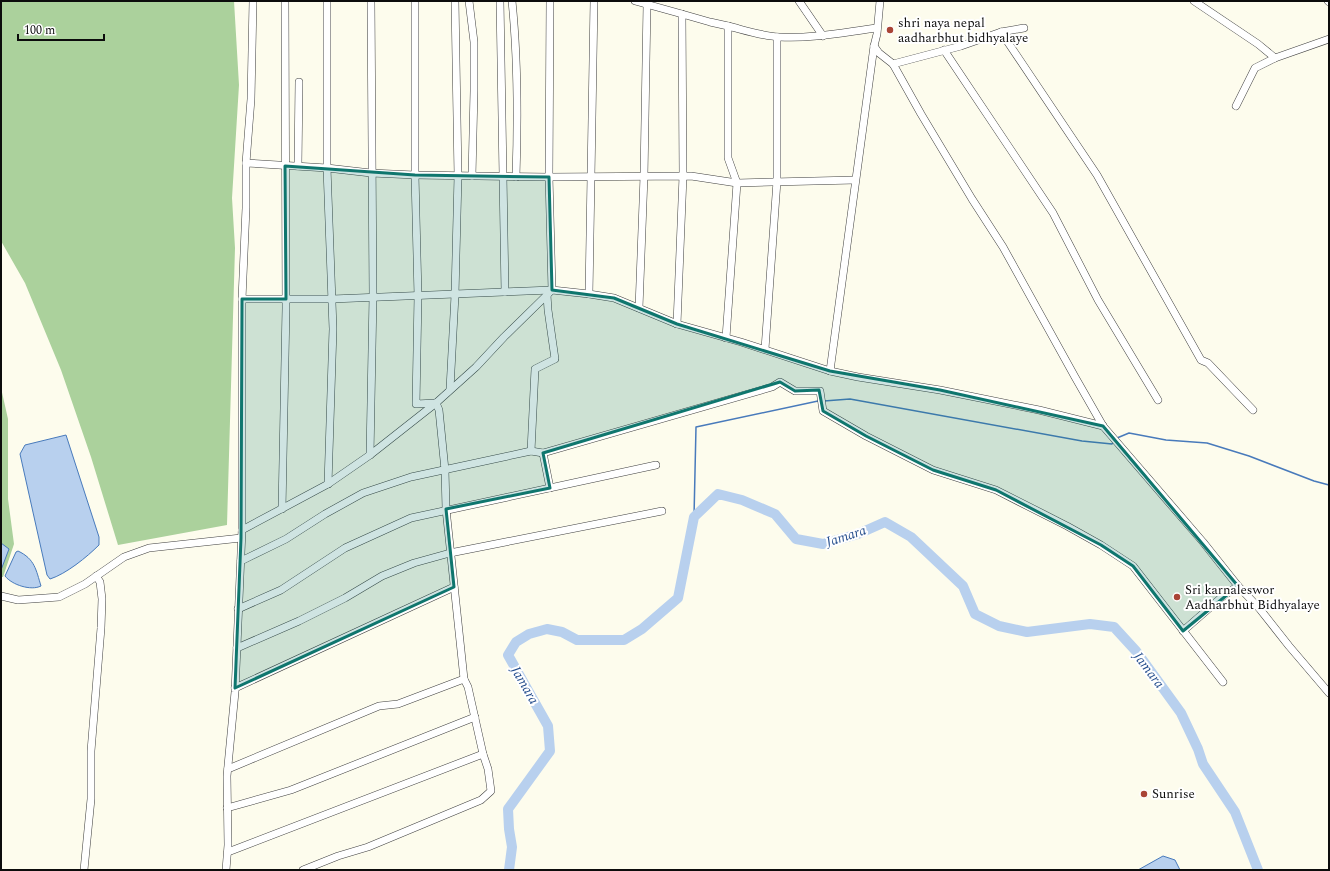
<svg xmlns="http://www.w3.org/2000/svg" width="1330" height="871" viewBox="0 0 1330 871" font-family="Spectral,serif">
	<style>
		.forest { fill: #abd19c }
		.water { fill: #b8d0ee; stroke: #487abb }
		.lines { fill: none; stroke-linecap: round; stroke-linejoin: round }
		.stream { stroke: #487abb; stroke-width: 1.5 }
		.river { stroke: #b8d0ee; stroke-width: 10 }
		.minor-casing { stroke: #3f3f3f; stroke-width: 8 }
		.minor { stroke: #fff; stroke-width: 7 }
		.marked { fill: #0f766e; fill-opacity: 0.2; stroke: #0f766e; stroke-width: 3; stroke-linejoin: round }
		.poi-dot { fill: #a94436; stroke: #fff; stroke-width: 1.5 }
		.labels { text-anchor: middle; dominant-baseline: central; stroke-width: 4; stroke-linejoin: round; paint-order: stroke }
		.poi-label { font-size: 13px; fill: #0c0c0c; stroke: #fff; text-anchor: start }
		.water-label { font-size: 14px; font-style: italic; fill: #254e8d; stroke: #fff }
	</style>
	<rect width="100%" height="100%" fill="#fdfced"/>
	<g class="forest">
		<polygon points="1,1 234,1 239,85 232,198 235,248 227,525 118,545 91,457 61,370 25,283 1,241"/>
		<polygon points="1,388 8,419 8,499 14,544 3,577 1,577"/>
	</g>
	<g class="water">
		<path d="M66,435l33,102v8c-12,12 -33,29 -49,34l-3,-4 -27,-121 5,-9z"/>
		<polygon points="1,543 9,549 1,570"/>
		<path d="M18,551c17,8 18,19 23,35 -10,5 -29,-1 -36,-10l11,-24z"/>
		<polygon points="1163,856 1175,860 1180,870 1138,870"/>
	</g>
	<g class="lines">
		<g class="stream">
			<polyline points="824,401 850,399 1082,441 1112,444 1113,442"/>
			<polyline points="1117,438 1129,433 1166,440 1207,443 1249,456 1314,481 1329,485"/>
			<polyline points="694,517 696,427 818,401"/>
		</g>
		<polyline class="river" points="509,870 512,847 509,829 508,809 550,751 548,726 508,655 516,642 529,634 547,629 562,632 577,640 624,640 642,629 678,598 694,517 718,494 742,500 775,514 796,539 823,544 858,534 885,522 911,537 963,586 975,614 999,626 1027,632 1090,624 1114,627 1136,651 1181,713 1198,749 1203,764 1235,812 1258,870"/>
		<g class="minor-casing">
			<g id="minor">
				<polyline points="253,1 251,99 246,163 246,208 242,299 332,299 552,290 549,177 550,1"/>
				<polyline points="327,1 327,168 333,329 328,484"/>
				<polyline points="415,1 415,175 418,296 416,404 436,403"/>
				<polyline points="469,1 474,42 474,91 472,176"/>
				<polyline points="500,1 505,292"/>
				<path d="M512,1c6,59 6,117 4,176"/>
				<polyline points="635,1 682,14 683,176 677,324"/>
				<polyline points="799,1 823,36"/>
				<polyline points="1194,1 1258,44 1275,58"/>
				<polyline points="1328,1 1329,2"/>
				<polyline points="682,14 710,22 728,26 728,158 737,183 726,338"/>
				<path d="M728,26c16,4 34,10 51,11 33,2 66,-5 98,-9"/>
				<polyline points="1001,32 1097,175 1201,360 1208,363 1253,410"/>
				<polyline points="874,46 879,53 893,64 921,114 972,199 1003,247 1075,377 1103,426 1203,542 1238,586 1259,608 1289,646 1329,693"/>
				<polyline points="944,50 1053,213 1098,300 1158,400"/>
				<polyline points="893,64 961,46 1001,32 1024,28"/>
				<polyline points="1236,106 1255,68 1275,58 1329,39"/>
				<polyline points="246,163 327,168 371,173 415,175 549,177 691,176 737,183 855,180"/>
				<polyline points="298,166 299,82"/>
				<polyline points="589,294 594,1"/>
				<polyline points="639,308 644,176 647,5"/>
				<polyline points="765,349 777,181 777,37"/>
				<polyline points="830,371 874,46 877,34 880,1"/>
				<polyline points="450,389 455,295 458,176 455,1"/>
				<polyline points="531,451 535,369 555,359 548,310 547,295"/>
				<polyline points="543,453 550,488"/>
				<polyline points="370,455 373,296 371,1"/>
				<polyline points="282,509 286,308 285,1"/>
				<polyline points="242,530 242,299"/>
				<polyline points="241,561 286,539 325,514 363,493 411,477 531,451 543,453 772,387 780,382 795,391 820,391 823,411 866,436 933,470 996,490 1067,526 1101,545 1133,566 1223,682"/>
				<polyline points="1,596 18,600 59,597 85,584 124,557 149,548 241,538"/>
				<polyline points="238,609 281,590 345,548 411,518 656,465"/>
				<polyline points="1183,631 1222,597 1238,586"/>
				<polyline points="237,648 299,621 345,598 382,576 414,563 450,553 662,511"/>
				<polyline points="235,688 454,587"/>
				<polyline points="228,769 379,706 398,704 464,679"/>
				<polyline points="227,808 291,790 475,717"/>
				<polyline points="228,852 483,754 468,687 464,679 446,509 445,470 439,410 436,403"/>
				<polyline points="84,870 91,799 91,751 101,628 102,599 100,582 96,576"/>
				<polyline points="226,870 228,845 227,776 235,692 242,530 328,484 370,455 436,403 476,367 504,337 552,290 589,294 614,298 677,324 741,342 830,371 858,377 940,390 1039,410 1103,426"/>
				<polyline points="303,870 338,856 368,847 481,800 491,791 488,769 483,754"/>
			</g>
		</g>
		<use href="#minor" class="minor"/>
	</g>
	<path class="marked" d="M285,166l130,9 134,2 3,113 62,8 63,26 153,47 110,19 163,36 135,160 -55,45 -50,-65 -32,-21 -105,-55 -63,-20 -67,-34 -43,-25 -4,-21 -24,1 -15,-9 -237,71 7,35 -104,21 8,78 -219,101 6,-150 1,-239h44z"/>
	<g class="poi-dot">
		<circle cx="890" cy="30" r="4"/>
		<circle cx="1177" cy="597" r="4"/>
		<circle cx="1144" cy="794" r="4"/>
	</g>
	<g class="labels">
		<g class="poi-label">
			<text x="898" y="23">shri naya nepal<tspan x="898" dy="15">aadharbhut bidhyalaye</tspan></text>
			<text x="1185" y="590">Sri karnaleswor<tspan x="1185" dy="15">Aadharbhut Bidhyalaye</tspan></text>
			<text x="1152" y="794">Sunrise</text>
		</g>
		<g class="water-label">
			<text transform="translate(846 536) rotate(-18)">Jamara</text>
			<text transform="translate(1149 670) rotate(53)">Jamara</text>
			<text transform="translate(525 685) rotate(60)">Jamara</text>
		</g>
	</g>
	<rect width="1330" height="871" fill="none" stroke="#0c0c0c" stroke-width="4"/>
	<path d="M18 34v6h86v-6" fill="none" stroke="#0c0c0c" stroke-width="2"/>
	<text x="24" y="34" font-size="12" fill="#0c0c0c" stroke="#ffffff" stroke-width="3" paint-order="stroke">100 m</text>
</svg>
